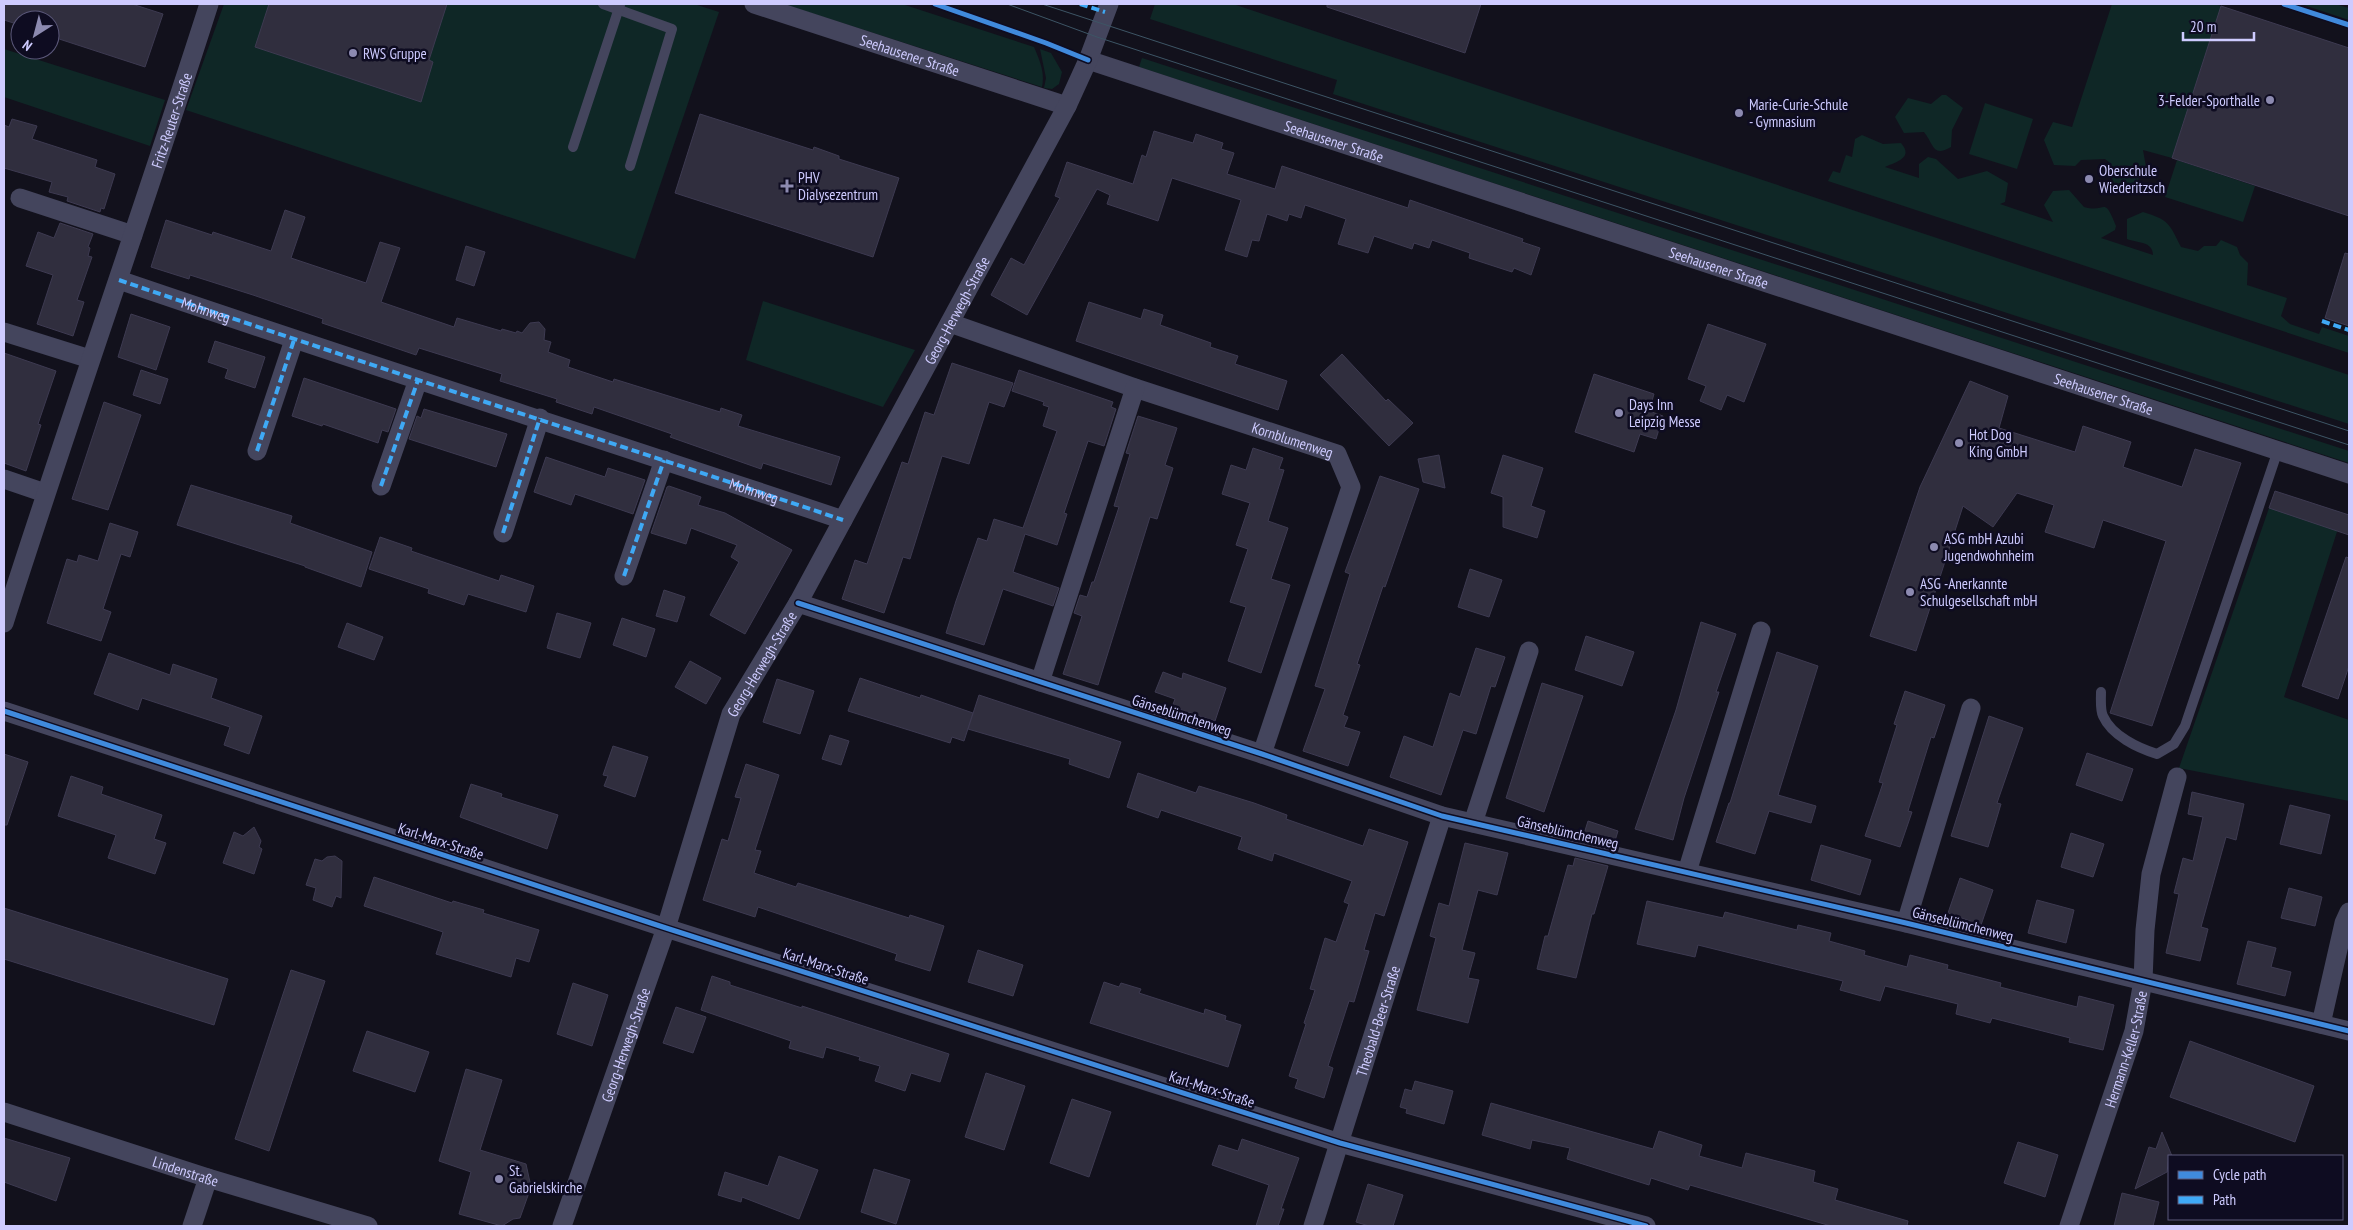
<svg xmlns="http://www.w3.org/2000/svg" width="2353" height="1230" viewBox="0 0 2353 1230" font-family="'PT Sans Narrow',sans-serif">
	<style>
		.green { fill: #0f2726 }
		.building { fill: #302e3e; stroke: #3d3a51 }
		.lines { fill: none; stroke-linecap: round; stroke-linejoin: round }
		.lane { stroke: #44455d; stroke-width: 10 }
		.street { stroke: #44455d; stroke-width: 19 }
		.tram { stroke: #3d5565; stroke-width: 1 }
		.quiet { stroke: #3fa9f5; stroke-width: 4; stroke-dasharray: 8 4; stroke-linecap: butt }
		.cycleway-casing { stroke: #0e0c21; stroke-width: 8 }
		.cycleway { stroke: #408adc; stroke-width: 5 }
		.poi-dot { fill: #8c8ab0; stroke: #0e0c21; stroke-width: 2 }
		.labels { text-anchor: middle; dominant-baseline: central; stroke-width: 5; stroke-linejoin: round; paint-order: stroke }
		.poi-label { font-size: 15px; fill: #cecbff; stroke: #0e0c21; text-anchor: start }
		.street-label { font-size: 15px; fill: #cecbff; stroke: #0e0c21 }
	</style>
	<rect width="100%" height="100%" fill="#12111c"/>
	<g class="green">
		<polygon points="224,4 694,4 719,12 635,259 186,110"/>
		<path d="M783,4h119l132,43c6,14 11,26 8,40z"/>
		<polygon points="1155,4 1233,4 2349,375 2349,424 1333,94 1337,80 1150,19"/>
		<polygon points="2112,4 2215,4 2221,6 2172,158 2143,150 2146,167 2133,188 2113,183 2109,162 2105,159 2081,160 2075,166 2054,165 2044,140 2053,122 2072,127"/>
		<polygon points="2301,4 2335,4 2349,8 2349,20"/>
		<polygon points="4,49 165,100 150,146 4,97"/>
		<polygon points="1040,49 1051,53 1062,72 1059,84 1052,89 1044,88 1046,78"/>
		<polygon points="1142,58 2349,451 2349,463 1139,67"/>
		<path d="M1942,95h4l17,13 -11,22 -1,17c-19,11 -17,-3 -27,-15l-20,1 -9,-16 13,-19 23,6z"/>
		<polygon points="1985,103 2033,119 2017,169 1969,154"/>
		<path d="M1862,135l21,9 18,-1c13,15 -5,19 -16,24l34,11v-14l9,-7 8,2 22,20 29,-8 21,12 -3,19 -5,2 53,18 -9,-17 9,-14 16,-1 15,17c23,7 19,-13 32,19l-1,4 -14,8 52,17c0,-14 -16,-12 -26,-16v-20l16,-7c26,8 26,11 38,35l17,4 6,-5h12l5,-6 16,7 3,8 8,8 -1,22 40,13 -6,18 9,8 29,10 3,-7 27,9v17l-521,-172 5,-10 7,2 6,-18 6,2 3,-18z"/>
		<polygon points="2177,160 2255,186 2243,222 2165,197"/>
		<polygon points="763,301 915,350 883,407 746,360"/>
		<polygon points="2269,508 2331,509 2343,513 2284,697 2349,720 2349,801 2179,768"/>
	</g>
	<g class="building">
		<polygon points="4,4 132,4 163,14 145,67 50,36 50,20 20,20 20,25 4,20"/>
		<polygon points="269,4 447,4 429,60 433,62 421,102 255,47"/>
		<polygon points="1327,4 1481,4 1465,53 1327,7"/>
		<polygon points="2221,6 2349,48 2349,216 2172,158"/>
		<polygon points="700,114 813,150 814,147 839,156 839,159 899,178 873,257 675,193"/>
		<polygon points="12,119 37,126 32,139 97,160 95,167 115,174 104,209 101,208 100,212 67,201 68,197 49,192 52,182 4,168 4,125 9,127"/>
		<polygon points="1154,131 1193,143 1196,134 1223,143 1221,149 1234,153 1227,174 1275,189 1282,166 1408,208 1410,200 1523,239 1522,242 1540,248 1531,275 1514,268 1512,272 1469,258 1470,253 1432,240 1429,248 1414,243 1412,249 1374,236 1368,253 1338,244 1346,219 1305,205 1301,218 1289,214 1287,221 1267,214 1259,241 1252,240 1247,257 1225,250 1241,200 1172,178 1158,221 1107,204 1110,195 1097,189 1027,315 991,295 1011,258 1024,265 1060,198 1055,196 1067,162 1133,184 1142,155 1146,157"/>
		<polygon points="285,210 305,217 291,258 366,283 380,242 400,248 381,302 454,327 457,318 501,331 502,329 516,333 517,331 522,333 530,323 539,322 545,329 544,340 551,342 548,352 570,360 568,367 613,382 614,379 720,412 721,408 742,415 738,426 840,457 831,485 763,463 761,469 670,437 672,434 594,407 592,414 556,402 557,399 500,381 502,374 419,348 416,355 322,323 323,319 253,295 190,275 189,279 151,267 166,220 212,235 213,232 271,251"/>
		<polygon points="60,223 93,234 88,247 90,248 88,256 92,257 77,300 84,302 73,336 37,324 53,275 26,266 38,232 54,238"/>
		<polygon points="466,246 485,252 474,286 456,280"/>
		<polygon points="2345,253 2349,254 2349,326 2325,318"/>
		<polygon points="1089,302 1141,319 1144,309 1163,315 1160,325 1211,343 1210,347 1238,356 1235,364 1287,381 1278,410 1076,341"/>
		<polygon points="131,314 170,327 156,370 118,357"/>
		<polygon points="1708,324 1766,344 1744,402 1727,395 1721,410 1700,401 1706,386 1688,379"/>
		<polygon points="215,341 265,357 255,388 225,378 228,369 208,362"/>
		<polygon points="4,353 56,371 38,424 41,425 26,471 4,463"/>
		<polygon points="1342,354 1386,401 1388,399 1413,423 1389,446 1320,375"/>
		<polygon points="952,363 1013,383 1004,407 989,402 969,464 942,456 910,559 903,557 884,613 842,599 855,560 867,564 902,462 908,464 925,412 934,415"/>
		<polygon points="141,370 168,379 160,404 133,395"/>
		<polygon points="1019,370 1113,402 1111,407 1116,409 1104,446 1088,441 1064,513 1067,514 1057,545 1025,534 1013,572 1059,588 1053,606 1003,589 984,645 946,633 956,601 978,538 987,541 994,519 1023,528 1057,431 1043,426 1049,407 1043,405 1044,402 1012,391"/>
		<polygon points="1594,374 1654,394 1649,411 1663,416 1656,439 1640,434 1634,452 1575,432"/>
		<polygon points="304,378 396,409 388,432 382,430 378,443 323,424 322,426 292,416"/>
		<polygon points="1970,381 2008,396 1999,428 2075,452 2083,426 2131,442 2123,467 2182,487 2195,449 2241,463 2152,726 2110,713 2166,541 2103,520 2094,548 2045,532 2054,505 2017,493 1993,527 1963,506 1916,651 1870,636 1920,487"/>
		<polygon points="104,402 141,415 108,510 72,499"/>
		<polygon points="424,409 507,434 496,467 409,439 417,416 421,418"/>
		<polygon points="1138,416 1177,428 1165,465 1173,468 1157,519 1150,517 1098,685 1063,674 1082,616 1074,613 1080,595 1087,597 1092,582 1094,582 1119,507 1114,506 1130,454 1126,453"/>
		<polygon points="1253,448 1283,458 1279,469 1284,470 1268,521 1288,528 1271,579 1290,585 1261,673 1228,661 1246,607 1230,602 1248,549 1236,545 1250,503 1222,494 1231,465 1246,470"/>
		<polygon points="1439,455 1445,488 1423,482 1418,459"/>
		<polygon points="1503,455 1543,468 1531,506 1545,511 1537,538 1503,527 1503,497 1491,493"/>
		<polygon points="546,457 605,477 608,468 645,480 633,514 575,494 571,505 534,492"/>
		<polygon points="1380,476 1419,489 1385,587 1383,586 1357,664 1360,665 1343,715 1348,717 1344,727 1360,732 1348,766 1303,751 1325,689 1315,686 1350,574 1345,572"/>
		<polygon points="191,485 292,516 290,523 372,552 361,587 305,567 305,566 177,525"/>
		<polygon points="669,486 701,497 698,505 725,513 792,550 745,634 710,615 739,562 731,557 737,545 691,528 686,544 651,533 667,487"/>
		<polygon points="2275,491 2349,515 2349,535 2269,508"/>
		<polygon points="110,523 138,532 130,557 121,554 103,609 111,612 101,641 47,623 67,559 77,562 79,555 98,561"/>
		<polygon points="380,537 412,548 411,551 499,581 501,575 534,586 526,612 468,594 464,605 428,593 429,589 369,569"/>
		<polygon points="2346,557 2349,558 2349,666 2338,699 2302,686"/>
		<polygon points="1470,569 1502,580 1489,617 1458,607"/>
		<polygon points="664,590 685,597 677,622 656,616"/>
		<polygon points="557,613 591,623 580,658 547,648"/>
		<polygon points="622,618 655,629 646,657 613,645"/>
		<polygon points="1701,622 1736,634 1716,692 1719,692 1684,798 1673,840 1635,829 1676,710"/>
		<polygon points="347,623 383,637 374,660 338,647"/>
		<polygon points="1586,636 1634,652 1622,686 1575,670"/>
		<polygon points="1476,648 1505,657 1495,687 1491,686 1476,734 1463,730 1441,795 1390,777 1404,736 1433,747 1450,693 1460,697"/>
		<polygon points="1777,652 1818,666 1778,795 1816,806 1811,823 1769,811 1755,854 1716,842 1729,803 1730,803"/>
		<polygon points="109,653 170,675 173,664 217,679 211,698 262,716 249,754 224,745 230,727 142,698 138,710 94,694"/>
		<polygon points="690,661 721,678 706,704 675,687"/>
		<polygon points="1163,672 1182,679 1183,673 1226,688 1215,721 1172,707 1175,699 1155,692"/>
		<polygon points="860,678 920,698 921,695 973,713 964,741 952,737 950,743 848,711"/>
		<polygon points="777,679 814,691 800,734 763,722"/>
		<polygon points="1542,683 1583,696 1544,812 1506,798"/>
		<polygon points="1905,691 1945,705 1934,738 1931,737 1908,811 1912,812 1900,847 1865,836 1883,783 1879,782 1897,725 1894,724"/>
		<polygon points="979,695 1121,742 1109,778 1069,764 1070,759 968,729"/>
		<polygon points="1989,716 2023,728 1997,803 2001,804 1988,847 1951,836"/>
		<polygon points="830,735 849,741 841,765 822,759"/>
		<polygon points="613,746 648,757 635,797 604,786 608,776 603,775"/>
		<polygon points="2087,753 2133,769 2122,801 2076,785"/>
		<polygon points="4,754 28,762 7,825 4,825"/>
		<polygon points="746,764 779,775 755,850 761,851 754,873 796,887 798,883 909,918 910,915 944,926 930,971 895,960 897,954 758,907 755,917 703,900 722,839 728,841 741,798 735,797"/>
		<polygon points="1138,773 1196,793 1199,786 1254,803 1287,815 1286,819 1363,846 1369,829 1408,842 1384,916 1375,913 1364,950 1369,951 1354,1002 1349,1001 1328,1066 1333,1068 1324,1098 1295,1088 1298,1079 1289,1076 1306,1024 1304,1023 1315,990 1310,989 1325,938 1336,942 1349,904 1344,902 1352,881 1274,853 1272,861 1238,849 1242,837 1161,810 1158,818 1127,807"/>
		<polygon points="71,776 103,787 101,794 162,815 154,839 166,843 155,874 108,858 116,835 58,816"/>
		<polygon points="471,784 502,794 501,797 558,815 547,849 460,817"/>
		<polygon points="2192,792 2244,804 2236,840 2226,837 2201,927 2208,929 2200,961 2166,953 2179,894 2174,893 2183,858 2193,861 2203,817 2188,814"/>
		<polygon points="2290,805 2330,815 2321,854 2280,844"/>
		<polygon points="1588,821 1618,831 1614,844 1583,837"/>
		<polygon points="254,827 261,841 259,847 262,849 254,874 223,863 234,832 243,836"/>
		<polygon points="2071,833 2104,844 2093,877 2061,867"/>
		<polygon points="1465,843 1508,853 1497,895 1478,890 1462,950 1475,953 1468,978 1479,980 1468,1023 1417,1010 1436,938 1430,936 1439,903 1449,906"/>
		<polygon points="1821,845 1871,860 1860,895 1811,880"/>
		<polygon points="335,856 342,861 341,898 336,896 332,907 313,900 316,888 306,885 315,859 322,861 327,857"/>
		<polygon points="1575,858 1608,866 1594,914 1592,914 1576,978 1537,969 1545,936 1548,936 1568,865 1573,866"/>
		<polygon points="374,877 452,903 453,901 484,910 483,913 539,930 529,962 516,958 511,977 436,954 443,932 364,906"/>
		<polygon points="1960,878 1993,890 1981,925 1948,913"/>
		<polygon points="2289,888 2322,897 2315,926 2281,918"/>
		<polygon points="2037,900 2074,910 2066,943 2028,933"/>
		<polygon points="1647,901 1723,918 1725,912 1797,930 1798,925 1831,933 1829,941 1865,951 1864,955 1907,967 1910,955 1948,965 1947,969 2001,983 2000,987 2077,1007 2079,996 2114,1005 2103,1050 2069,1042 2070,1038 1992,1018 1990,1023 1956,1014 1958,1004 1885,986 1880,1001 1840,990 1843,981 1698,945 1695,957 1637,944"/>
		<polygon points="4,908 228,979 214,1025 4,959"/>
		<polygon points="2248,941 2276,948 2271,967 2291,972 2285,996 2237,984"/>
		<polygon points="978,950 1023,965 1013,996 968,982"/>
		<polygon points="291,970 325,981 269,1151 235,1139"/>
		<polygon points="712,976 730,982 730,985 802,1008 802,1006 949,1054 940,1082 911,1073 905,1091 875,1081 880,1066 859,1060 860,1057 826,1047 823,1058 789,1048 791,1041 701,1010"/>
		<polygon points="1104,982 1119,987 1121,983 1141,989 1139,993 1204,1014 1205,1009 1226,1016 1225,1020 1241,1025 1228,1067 1090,1023"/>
		<polygon points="573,983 608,995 592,1046 557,1034"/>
		<polygon points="676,1007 706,1017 693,1053 663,1043"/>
		<polygon points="367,1031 429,1052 415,1092 353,1071"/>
		<polygon points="2190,1041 2314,1086 2295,1142 2170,1097"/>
		<polygon points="466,1069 502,1080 480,1150 526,1164 531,1187 520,1218 513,1219 502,1226 459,1214 471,1172 439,1161"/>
		<polygon points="986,1073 1025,1086 1004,1150 965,1137"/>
		<polygon points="1415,1081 1453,1091 1444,1124 1406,1113 1407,1109 1400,1107 1405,1089 1412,1091"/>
		<polygon points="1072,1099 1111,1112 1089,1177 1050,1163"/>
		<polygon points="1491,1103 1653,1149 1659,1131 1702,1145 1699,1156 1742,1168 1746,1153 1815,1171 1813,1182 1838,1189 1835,1200 1908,1221 1907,1226 1831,1226 1690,1185 1688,1190 1651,1178 1649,1185 1567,1159 1570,1148 1532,1140 1530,1149 1482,1135"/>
		<polygon points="2162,1132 2172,1156 2169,1156 2167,1172 2135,1189 2149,1147 2156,1149"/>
		<polygon points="4,1138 70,1158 56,1201 4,1182"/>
		<polygon points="1242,1139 1299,1158 1281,1209 1284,1209 1278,1226 1256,1226 1269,1185 1212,1165 1219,1145 1238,1151"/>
		<polygon points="2018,1142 2058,1155 2045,1197 2004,1183"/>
		<polygon points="779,1156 818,1170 799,1219 742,1197 741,1202 718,1195 725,1172 768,1186"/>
		<polygon points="874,1169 910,1180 896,1224 861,1212"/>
		<polygon points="1368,1184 1403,1195 1393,1226 1369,1226 1356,1222"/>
		<polygon points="2122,1193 2159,1202 2153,1226 2114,1226"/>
	</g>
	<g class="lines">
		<g class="lane">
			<polyline points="603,4 672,29 630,166"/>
			<polyline points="573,147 620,5"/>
			<path d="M2101,692c0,7 -1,18 2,24 9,20 35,32 54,38l17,-10 11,-18 93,-276"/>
		</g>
		<g class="street">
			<path id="s1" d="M754,4l313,102"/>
			<path id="s2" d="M1088,60l1261,414"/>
			<polyline points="20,198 133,235"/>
			<path id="s3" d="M119,280c240,82 483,159 724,240"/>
			<path id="s4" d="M950,323l185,65 202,66 14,33 -89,267"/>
			<polyline points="4,332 90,359"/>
			<polyline points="257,451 294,340"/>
			<polyline points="4,479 45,493"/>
			<polyline points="381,486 418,380"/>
			<polyline points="503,533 540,418"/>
			<polyline points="624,576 664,460"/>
			<polyline points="798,603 1262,754 1442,816 1906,923 2349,1031"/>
			<path id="s5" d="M4,623c66,-207 139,-412 205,-619"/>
			<polyline points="1040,682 1135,388"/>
			<polyline points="4,711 666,928 1340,1143 1646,1226"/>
			<polyline points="1473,823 1529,651"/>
			<polyline points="1687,872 1761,631"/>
			<polyline points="1906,923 1971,708"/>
			<polyline points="2321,1024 2344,923 2349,912"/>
			<path id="s6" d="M4,1112l204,66 160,48"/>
			<polyline points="192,1226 208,1178"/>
			<path id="s7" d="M562,1226l104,-298 65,-214 67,-111 269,-497 21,-46 21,-56"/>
			<path id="s8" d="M1313,1226l129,-410"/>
			<path id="s9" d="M2069,1226l65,-195 9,-50 2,-51 6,-56 26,-97"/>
		</g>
		<g class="tram">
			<polyline points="1007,4 1097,37 2349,445"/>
			<polyline points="1042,4 2349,431"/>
		</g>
		<g class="quiet">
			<polyline points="1080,4 1105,12"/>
			<path d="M119,280c240,82 483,159 724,240"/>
			<polyline points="2322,321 2349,330"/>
			<polyline points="257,451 294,340"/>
			<polyline points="381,486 418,380"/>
			<polyline points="503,533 540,418"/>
			<polyline points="624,576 664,460"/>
		</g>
		<g class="cycleway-casing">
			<g id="cycleway">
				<polyline points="935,4 1046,43 1088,60"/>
				<polyline points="2284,4 2349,25"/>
				<polyline points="798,603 1262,754 1442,816 1906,923 2349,1031"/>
				<polyline points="4,711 666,928 1340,1143 1646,1226"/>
			</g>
		</g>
		<use href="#cycleway" class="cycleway"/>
	</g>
	<g class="poi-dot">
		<circle cx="353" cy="53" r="5"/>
		<circle cx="2270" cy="100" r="5"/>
		<circle cx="1739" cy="113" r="5"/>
		<circle cx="2089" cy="179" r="5"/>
		<path d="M784.5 178.5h5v5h5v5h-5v5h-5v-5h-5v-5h5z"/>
		<circle cx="1619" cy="413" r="5"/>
		<circle cx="1959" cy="443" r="5"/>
		<circle cx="1934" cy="547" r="5"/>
		<circle cx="1910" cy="592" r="5"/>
		<circle cx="499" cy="1179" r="5"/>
	</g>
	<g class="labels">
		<g class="poi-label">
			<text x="363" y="53">RWS Gruppe</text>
			<text x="2260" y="100" text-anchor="end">3-Felder-Sporthalle</text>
			<text x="1749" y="104">Marie-Curie-Schule<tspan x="1749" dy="17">- Gymnasium</tspan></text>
			<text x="2099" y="170">Oberschule<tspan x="2099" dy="17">Wiederitzsch</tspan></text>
			<text x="798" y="177">PHV<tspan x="798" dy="17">Dialysezentrum</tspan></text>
			<text x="1629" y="404">Days Inn<tspan x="1629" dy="17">Leipzig Messe</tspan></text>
			<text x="1969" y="434">Hot Dog<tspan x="1969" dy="17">King GmbH</tspan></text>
			<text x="1944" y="538">ASG mbH Azubi<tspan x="1944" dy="17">Jugendwohnheim</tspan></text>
			<text x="1920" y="583">ASG -Anerkannte<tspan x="1920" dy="17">Schulgesellschaft mbH</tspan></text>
			<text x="509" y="1170">St.<tspan x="509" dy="17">Gabrielskirche</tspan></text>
		</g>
		<g class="street-label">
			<text stroke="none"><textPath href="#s1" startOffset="164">Seehausener Straße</textPath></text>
			<text stroke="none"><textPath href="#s5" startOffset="530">Fritz-Reuter-Straße</textPath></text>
			<text stroke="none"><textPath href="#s2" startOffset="259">Seehausener Straße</textPath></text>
			<text stroke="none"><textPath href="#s2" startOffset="664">Seehausener Straße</textPath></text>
			<text stroke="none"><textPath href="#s3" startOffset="92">Mohnweg</textPath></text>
			<text stroke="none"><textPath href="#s7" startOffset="1002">Georg-Herwegh-Straße</textPath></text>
			<text stroke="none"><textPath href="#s2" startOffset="1069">Seehausener Straße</textPath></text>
			<text stroke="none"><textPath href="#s4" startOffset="362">Kornblumenweg</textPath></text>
			<text stroke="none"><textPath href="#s3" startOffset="669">Mohnweg</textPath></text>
			<text stroke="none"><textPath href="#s7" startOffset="598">Georg-Herwegh-Straße</textPath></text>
			<text transform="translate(1182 715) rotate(18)">Gänseblümchenweg</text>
			<text transform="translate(1568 832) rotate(13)">Gänseblümchenweg</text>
			<text transform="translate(441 841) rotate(18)">Karl-Marx-Straße</text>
			<text transform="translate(1963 924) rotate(14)">Gänseblümchenweg</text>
			<text transform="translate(826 966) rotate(18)">Karl-Marx-Straße</text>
			<text stroke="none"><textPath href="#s8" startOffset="215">Theobald-Beer-Straße</textPath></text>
			<text stroke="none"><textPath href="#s7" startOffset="192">Georg-Herwegh-Straße</textPath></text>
			<text stroke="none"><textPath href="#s9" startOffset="186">Hermann-Keller-Straße</textPath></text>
			<text transform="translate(1212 1089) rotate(18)">Karl-Marx-Straße</text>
			<text stroke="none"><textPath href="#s6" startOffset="191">Lindenstraße</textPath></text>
		</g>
	</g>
	<rect width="2353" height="1230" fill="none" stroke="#cecbff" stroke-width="10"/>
	<rect x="2168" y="1155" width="175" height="65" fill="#0e0c21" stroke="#5b587a"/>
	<rect x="2178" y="1171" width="25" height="8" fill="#408adc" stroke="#5b587a"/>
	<text x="2213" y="1180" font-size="15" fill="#cecbff">Cycle path</text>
	<rect x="2178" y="1196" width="25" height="8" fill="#3fa9f5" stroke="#5b587a"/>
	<text x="2213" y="1205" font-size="15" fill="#cecbff">Path</text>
	<g transform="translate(35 35) rotate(216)"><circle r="24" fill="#0e0c21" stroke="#5b587a"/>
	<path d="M0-4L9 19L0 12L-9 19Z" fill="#8c8ab0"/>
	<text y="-8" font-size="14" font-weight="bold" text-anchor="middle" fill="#cecbff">N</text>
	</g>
	<path d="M2183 32v8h71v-8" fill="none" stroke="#cecbff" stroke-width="2.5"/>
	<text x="2190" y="32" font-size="15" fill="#cecbff" stroke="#0e0c21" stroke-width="4" paint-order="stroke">20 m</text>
</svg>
